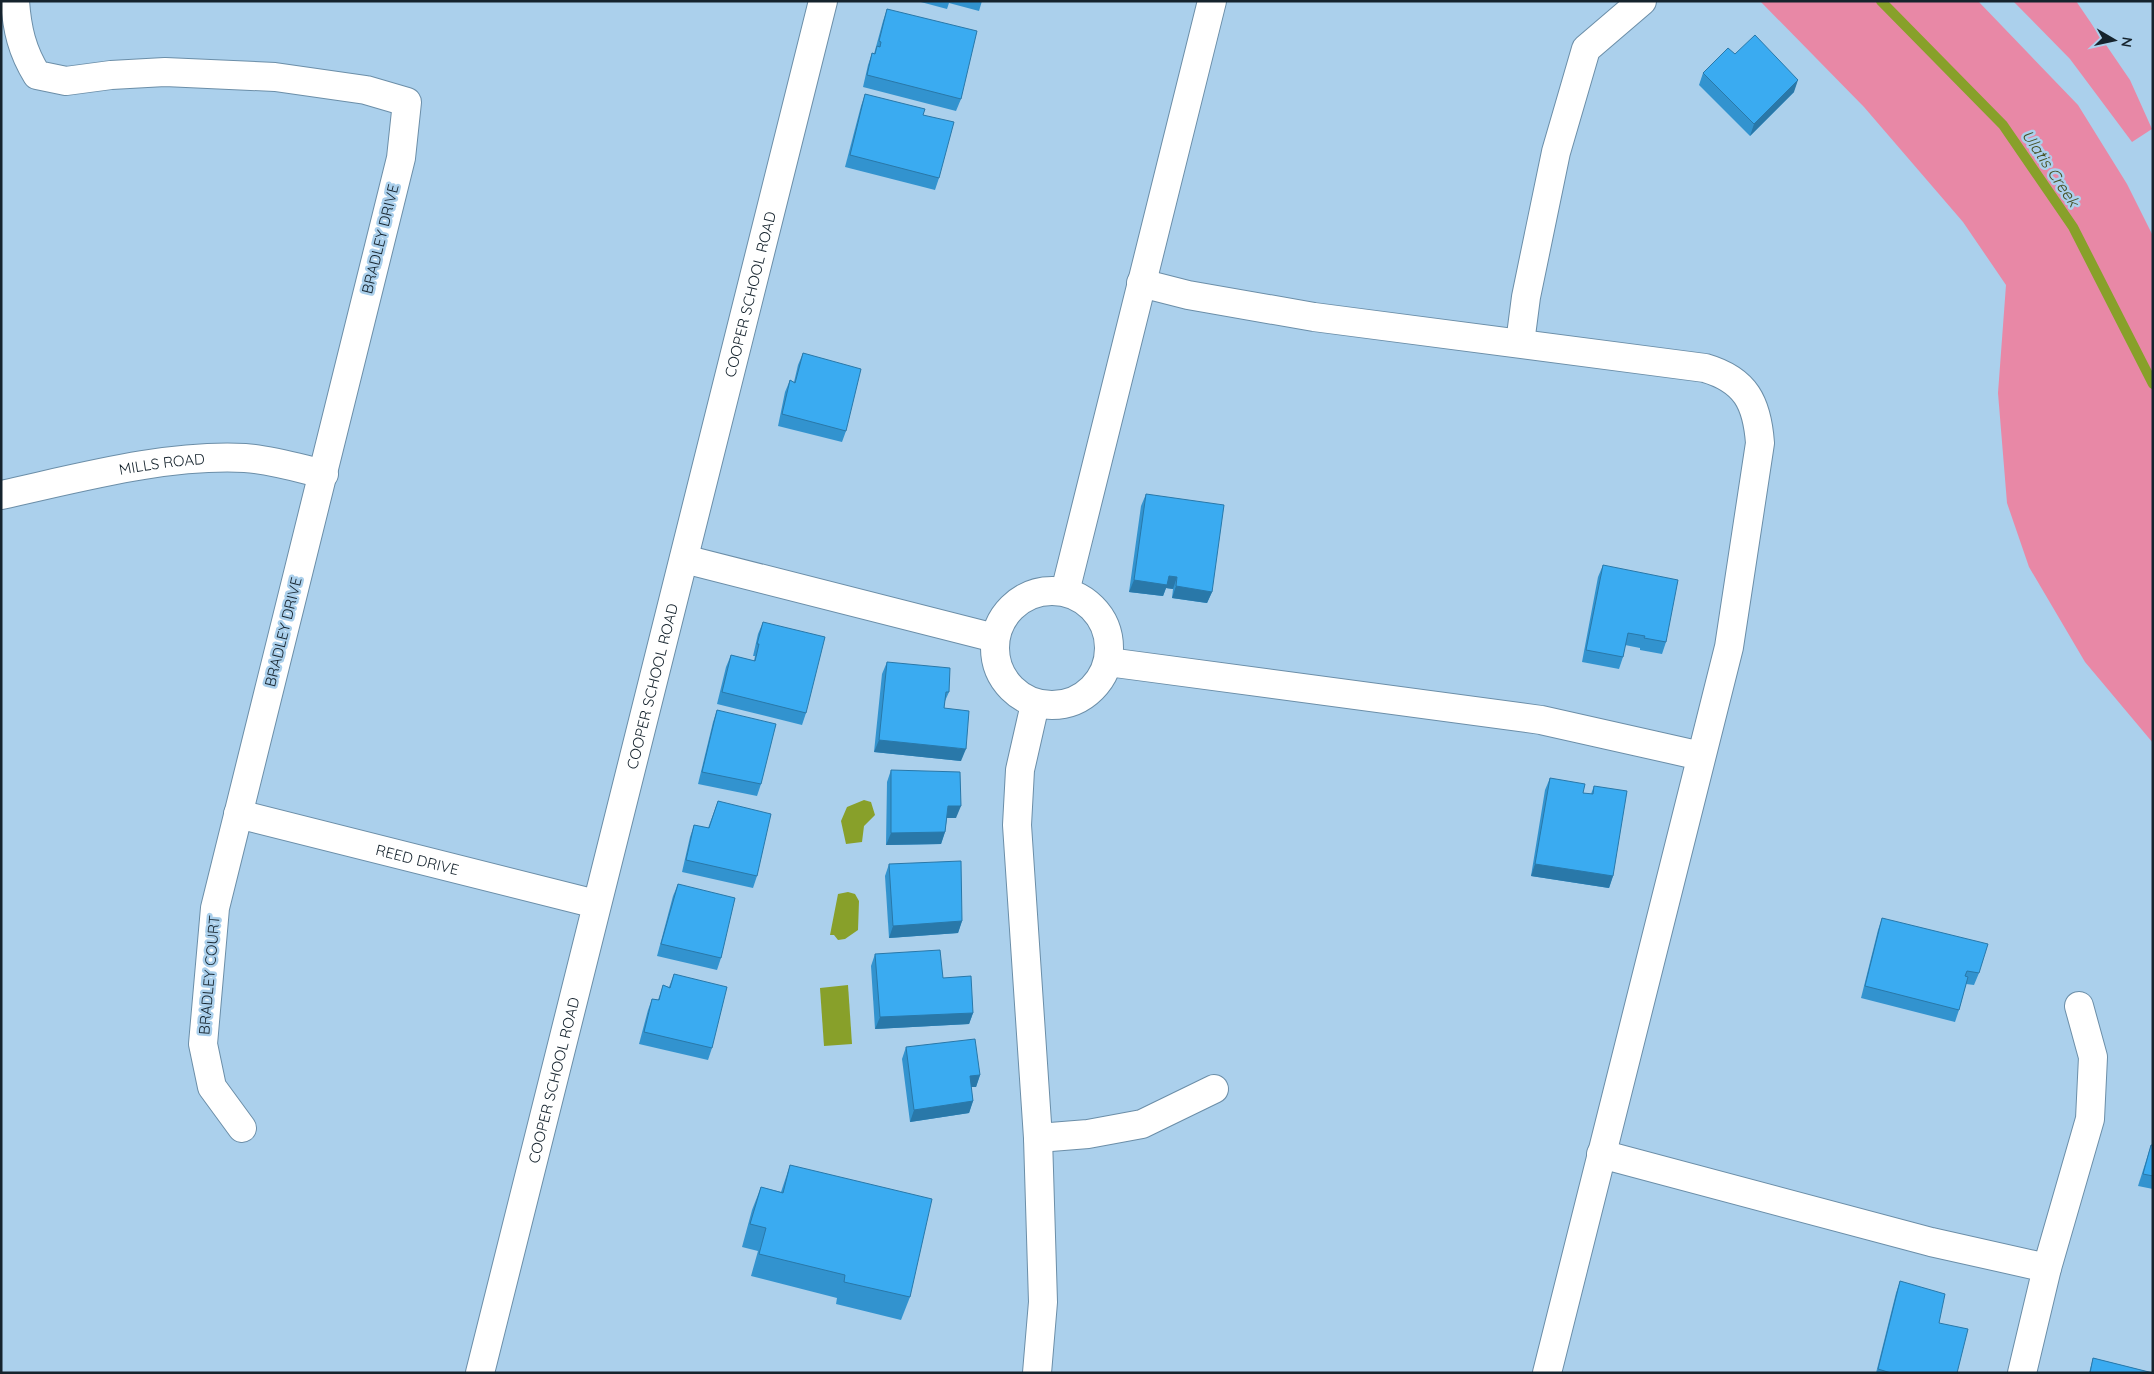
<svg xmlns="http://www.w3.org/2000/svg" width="2154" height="1374" viewBox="0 0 2154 1374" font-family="Quicksand,sans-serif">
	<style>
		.green { fill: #e888a6 }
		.water { fill: #88a02a }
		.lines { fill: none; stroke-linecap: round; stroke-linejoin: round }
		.stream { stroke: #88a02a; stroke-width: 10 }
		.minor-casing { stroke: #6b8ea8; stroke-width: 30 }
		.minor { stroke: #fff; stroke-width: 28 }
		.wall { fill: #3293cf }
		.shaded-wall { fill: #2978a9 }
		.building { fill: #3aabf1; stroke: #2978a9 }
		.labels { text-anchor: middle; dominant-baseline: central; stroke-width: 5; stroke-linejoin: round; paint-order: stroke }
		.street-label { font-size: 15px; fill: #15232d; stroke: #abd0ec }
		.water-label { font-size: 16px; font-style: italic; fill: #465124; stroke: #abd0ec }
	</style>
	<rect width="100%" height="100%" fill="#abd0ec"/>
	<g class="green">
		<polygon points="1760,1 1978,1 2078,105 2127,184 2153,236 2153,743 2085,662 2029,567 2007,503 1998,393 2006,285 1963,222 1864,107"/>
		<polygon points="2013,1 2076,1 2130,80 2152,129 2132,142 2070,59"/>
	</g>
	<g class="water">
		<polygon points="864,800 871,802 875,815 864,826 862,842 846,844 841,821 847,807"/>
		<polygon points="848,892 855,894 859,901 858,930 845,939 838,940 834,935 830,935 838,894"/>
		<polygon points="848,985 852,1044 824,1046 820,988"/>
	</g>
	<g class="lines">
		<polyline class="stream" points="1881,1 2003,125 2073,227 2153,384"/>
		<g class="minor-casing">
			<g id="minor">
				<path d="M15,1c2,28 7,50 22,74l29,6 45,-6 54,-3 110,5 91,13 41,12 -6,56 -186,750 -12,136 9,43 30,41"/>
				<path d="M1141,283l47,12 126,22 391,51c41,12 52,35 55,75l-31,204 -182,726"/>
				<polyline points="1520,343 1526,297 1556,152 1586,49 1642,1"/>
				<path id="s1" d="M1,495c78,-17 164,-41 244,-37 27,2 53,10 79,16"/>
				<polyline points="684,559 995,638"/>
				<circle cx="1052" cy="648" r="57"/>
				<polyline points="1065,592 1212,1"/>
				<polyline points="1108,662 1541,720 1701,756"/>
				<polyline points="1035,704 1020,770 1017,825 1038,1138 1043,1302 1037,1373"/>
				<path id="s2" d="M238,814l358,90"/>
				<polyline points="1038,1138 1088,1134 1142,1124 1214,1089"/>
				<polyline points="1601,1154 1931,1242 2047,1268"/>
				<path id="s3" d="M480,1373l343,-1372"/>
				<polyline points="2022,1373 2047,1268 2090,1119 2093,1057 2079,1006"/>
			</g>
		</g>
		<use href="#minor" class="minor"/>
	</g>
	<g class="wall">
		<polygon points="917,1 982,1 979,11 949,3 947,9"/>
		<polygon points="887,9 961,99 956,111 863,87 868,65 872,53 874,54 883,21"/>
		<polygon points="1735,54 1794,92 1750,136 1699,85 1703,73"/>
		<polygon points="865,94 939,178 935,190 845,167 861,106"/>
		<polygon points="803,353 846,431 842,442 778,426 785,392 790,380 794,382 798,365"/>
		<polygon points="1146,494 1212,592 1207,603 1172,598 1173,589 1166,588 1163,596 1129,592 1141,506"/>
		<polygon points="1603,565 1666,642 1662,654 1640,650 1640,648 1625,645 1623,657 1619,669 1582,662 1598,577"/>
		<polygon points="763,622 806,713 802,725 717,704 726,667 731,655 754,661 755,656 753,656 758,634"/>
		<polygon points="887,662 949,692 945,701 944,708 961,761 874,752 882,674"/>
		<polygon points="717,710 761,784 757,796 698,784 713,722"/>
		<polygon points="891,770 956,818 947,818 945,832 941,844 886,845 887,782"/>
		<polygon points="1550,778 1583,793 1591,794 1594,786 1613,876 1609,888 1531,876 1545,790"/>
		<polygon points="718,801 757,876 753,888 682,872 690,837 694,825 708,828"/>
		<polygon points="889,864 962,921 958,933 889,938 885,876"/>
		<polygon points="678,884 721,958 717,970 657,956 673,896"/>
		<polygon points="1882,918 1979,973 1974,985 1966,984 1959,1010 1955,1022 1861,998 1878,930"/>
		<polygon points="875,954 943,978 973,1013 969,1024 875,1029 871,966"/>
		<polygon points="674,974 712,1048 708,1060 639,1044 648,1010 652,999 658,1000 663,985 669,987"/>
		<polygon points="906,1047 980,1075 976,1087 971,1087 973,1101 969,1113 910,1122 902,1059"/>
		<polygon points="2151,1145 2153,1145 2153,1189 2138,1186"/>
		<polygon points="790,1165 910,1297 901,1320 836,1304 837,1298 751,1276 758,1251 742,1247 752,1210 761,1187 781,1192"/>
		<polygon points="1900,1281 1957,1373 1876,1373 1896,1293"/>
		<polygon points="2093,1358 2153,1373 2089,1373"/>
	</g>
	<g class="shaded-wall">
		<polygon points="1798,80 1794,92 1750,136 1754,124"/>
		<polygon points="1169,576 1177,577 1173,589 1166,588 1163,596 1129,592 1134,580"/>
		<polygon points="1176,586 1212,592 1207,603 1172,598"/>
		<polygon points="879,740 966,749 961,761 874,752"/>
		<polygon points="948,806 961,806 956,818 943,818"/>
		<polygon points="945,832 941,844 886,845 891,833"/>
		<polygon points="1535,864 1613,876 1609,888 1531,876"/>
		<polygon points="962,921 958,933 889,938 893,926"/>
		<polygon points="973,1013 969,1024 875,1029 880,1017"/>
		<polygon points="980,1075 976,1087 965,1087 970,1076"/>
		<polygon points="973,1101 969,1113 910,1122 914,1110"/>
	</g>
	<g class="building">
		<polygon points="887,9 977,31 961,99 867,75 872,53 875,54 877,46 880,47 881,42 879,41"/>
		<polygon points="1755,35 1798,80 1754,124 1703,73 1728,48 1735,54"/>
		<polygon points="865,94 925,109 923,115 954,122 939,178 850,155"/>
		<polygon points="803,353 861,369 846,431 782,414 790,380 795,383"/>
		<polygon points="1146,494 1224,505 1212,592 1176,586 1177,577 1169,576 1167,585 1134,580"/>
		<polygon points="1603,565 1678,580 1666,642 1644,638 1645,636 1628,633 1623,657 1586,650"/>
		<polygon points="763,622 825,637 806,713 722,692 731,655 755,661 759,644 757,644"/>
		<polygon points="887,662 950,668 949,692 946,692 944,708 969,711 966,749 879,740"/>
		<polygon points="717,710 776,724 761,784 702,772"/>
		<polygon points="891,770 960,772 961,806 948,806 945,832 891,833"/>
		<polygon points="1550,778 1585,784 1583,793 1593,794 1594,786 1627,791 1613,876 1535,864"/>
		<polygon points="718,801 771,814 757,876 686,860 694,825 709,828"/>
		<polygon points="961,861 962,921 893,926 889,864"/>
		<polygon points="678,884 735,898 721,958 661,944"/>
		<polygon points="1882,918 1988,944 1979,973 1967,971 1965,976 1968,977 1959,1010 1865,986"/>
		<polygon points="940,950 943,978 971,976 973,1013 880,1017 875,954"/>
		<polygon points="674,974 727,987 712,1048 644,1032 652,999 659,1000 663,985 670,988"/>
		<polygon points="975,1039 980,1075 970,1076 973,1101 914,1110 906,1047"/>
		<polygon points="2151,1145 2153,1145 2153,1176 2143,1174"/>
		<polygon points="790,1165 932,1199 910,1297 844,1282 845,1275 759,1254 766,1228 750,1224 761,1187 783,1193"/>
		<polygon points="1900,1281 1945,1294 1939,1323 1968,1329 1957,1373 1891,1373 1878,1369"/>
		<polygon points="2093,1358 2153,1373 2090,1373"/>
	</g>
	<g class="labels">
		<g class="street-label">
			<text transform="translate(380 239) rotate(-76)">BRADLEY DRIVE</text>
			<text stroke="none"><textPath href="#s3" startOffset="1112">COOPER SCHOOL ROAD</textPath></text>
			<text stroke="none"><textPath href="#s1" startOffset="164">MILLS ROAD</textPath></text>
			<text transform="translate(283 632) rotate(-76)">BRADLEY DRIVE</text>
			<text stroke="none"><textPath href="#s3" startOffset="708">COOPER SCHOOL ROAD</textPath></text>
			<text stroke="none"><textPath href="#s2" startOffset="185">REED DRIVE</textPath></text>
			<text transform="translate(209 975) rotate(-85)">BRADLEY COURT</text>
			<text stroke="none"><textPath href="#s3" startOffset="302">COOPER SCHOOL ROAD</textPath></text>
		</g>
		<g class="water-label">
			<text transform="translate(2051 168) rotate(56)">Ulatis Creek</text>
		</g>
	</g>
	<rect width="2154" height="1374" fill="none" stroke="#15232d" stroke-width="5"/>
	<g transform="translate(2114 40) rotate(99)" stroke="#abd0ec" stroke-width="4" paint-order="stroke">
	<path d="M0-4L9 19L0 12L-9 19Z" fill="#15232d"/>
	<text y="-8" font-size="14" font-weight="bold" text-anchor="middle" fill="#15232d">N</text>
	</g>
</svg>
